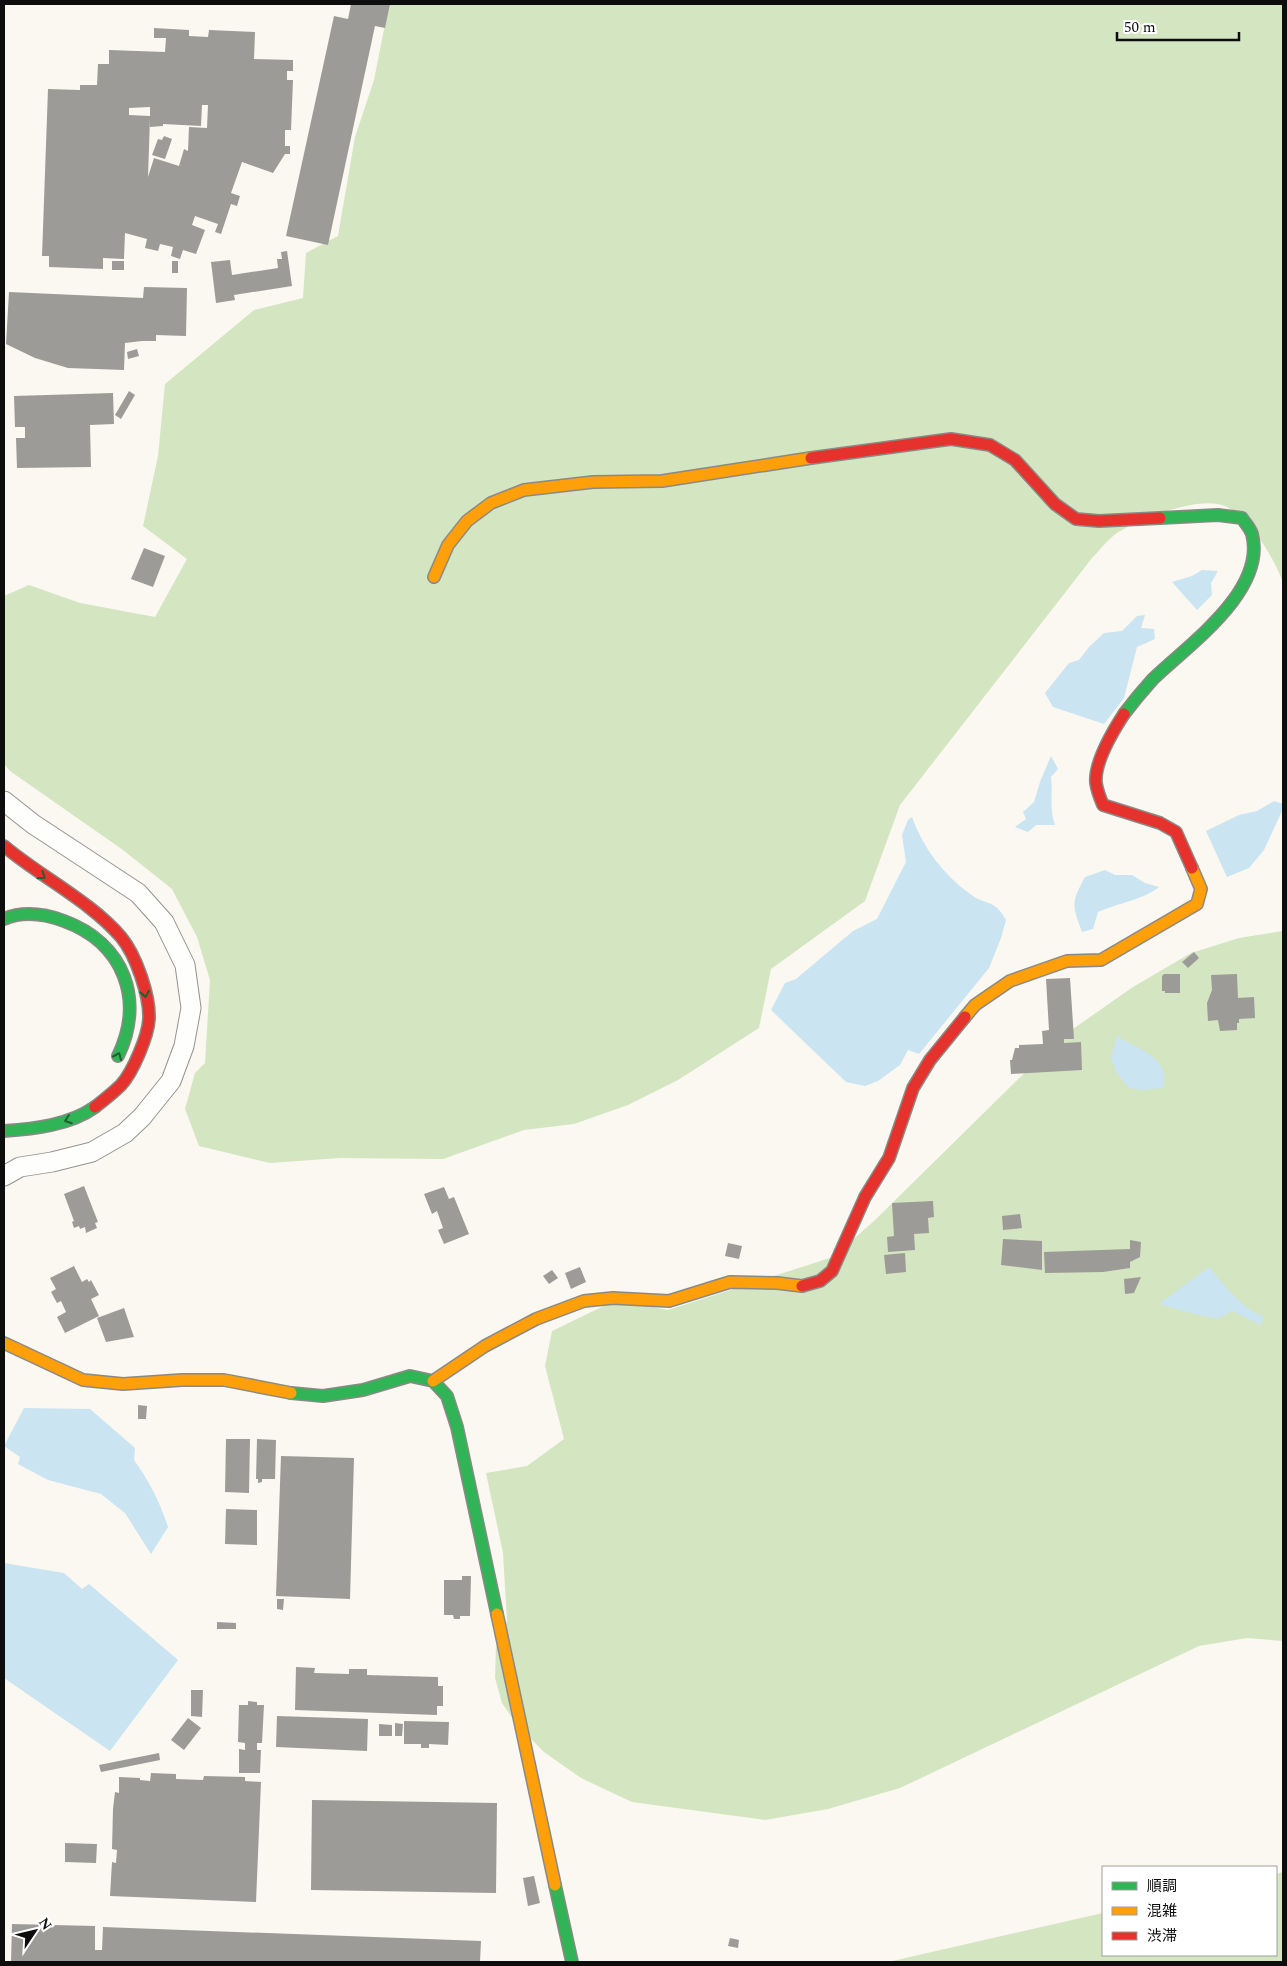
<svg xmlns="http://www.w3.org/2000/svg" width="1287" height="1966" viewBox="0 0 1287 1966" font-family="Spectral,'Noto Sans JP',serif">
	<style>
		.forest { fill: #d4e5c1 }
		.water { fill: #cae4f2 }
		.building { fill: #9d9b97; fill-rule: evenodd }
		.lines { fill: none; stroke-linecap: round; stroke-linejoin: round }
		.street-casing { stroke: #949390; stroke-width: 21 }
		.fast-casing { stroke: #8a8986; stroke-width: 14 }
		.slow-casing { stroke: #8a8986; stroke-width: 14 }
		.jam-casing { stroke: #8a8986; stroke-width: 14 }
		.street { stroke: #fefefd; stroke-width: 19 }
		.fast { stroke: #30b455; stroke-width: 11 }
		.slow { stroke: #ff9f0a; stroke-width: 11 }
		.jam { stroke: #e5322d; stroke-width: 11 }
		.oneway { stroke: #1e6031 }
	</style>
	<rect width="100%" height="100%" fill="#faf8f1"/>
	<g class="forest">
		<path d="M389,4h894v578c-9,-24 -32,-63 -56,-75 -24,-13 -81,10 -105,23 -11,5 -21,19 -30,28l-192,247 -35,96 -94,68 -12,59 -81,52 -50,25 -54,19 -50,6 -81,29 -103,-1 -70,5 -71,-17 -14,-37 10,-36 10,-10 5,-83 -13,-43 -25,-48 -49,-39 -113,-79 -6,-7v-168l25,-11 51,18 75,14 32,-58 -44,-33 15,-70 7,-72 89,-74 49,-12 3,-45 32,-17 17,-99 19,-57z"/>
		<polygon points="1283,931 1283,1641 1247,1638 1199,1646 900,1788 828,1809 765,1820 632,1802 581,1778 544,1752 518,1726 502,1703 495,1678 496,1647 507,1621 503,1553 486,1473 527,1466 564,1439 545,1366 552,1331 616,1300 668,1310 833,1257 874,1221 1060,1038 1133,987 1191,953 1239,938"/>
		<polygon points="1283,1872 1283,1962 888,1962 1103,1913 1103,1955 1276,1955 1276,1874"/>
	</g>
	<g class="water">
		<polygon points="1202,570 1218,571 1211,583 1212,595 1197,610 1172,582 1192,576"/>
		<polygon points="1145,615 1141,628 1154,629 1155,639 1137,647 1124,698 1104,724 1053,707 1045,693 1069,663 1079,660 1089,647 1104,633 1122,631 1137,616"/>
		<path d="M1051,756l7,13 -7,8c2,17 -2,32 4,48h-19l-8,7 -13,-5 11,-8 -3,-7 11,-10 6,-20z"/>
		<polygon points="1274,801 1283,804 1283,809 1264,850 1249,868 1227,877 1206,831 1239,815 1257,811"/>
		<path d="M912,817c11,31 31,57 58,77 16,12 24,4 36,26l-5,18 -12,30 -70,86 -11,-4 -8,15 -22,16 -13,5 -19,-4 -75,-72 14,-27 11,-4 57,-48 24,-12 29,-57 -4,-27 6,-15z"/>
		<path d="M1105,870l10,5h17l13,8 14,4c-16,13 -41,16 -61,25l-5,17 -11,3c-10,-28 -11,-29 3,-55z"/>
		<path d="M1117,1036c20,13 55,22 46,52l-20,2 -14,-2 -13,-16 -5,-14z"/>
		<path d="M1209,1267c16,19 31,40 55,50l-3,8 -29,-14 -14,8 -27,-6 -32,-9z"/>
		<path d="M24,1408l66,1 45,39 -1,12c15,21 26,42 34,67l-17,27 -26,-41 -24,-19 -53,-14 -30,-16 2,-7 -16,-11z"/>
		<polygon points="4,1563 64,1573 82,1589 89,1584 178,1660 110,1751 4,1678"/>
	</g>
	<g class="building">
		<polygon points="351,4 390,4 385,28 375,26 328,245 286,236 334,16 348,19"/>
		<path d="M154,28l35,2v6l19,1 1,-7 46,2 -1,27 39,1v11h-6v9h6l-2,50h-6v16h5v8h-5l-12,19 -31,-11 -11,31 9,3 -3,10 -6,-2 -10,30 -6,-2 3,-8 -23,-8 -3,9 13,5 -9,24 -13,-4 -3,9 -9,-3 2,-9 -13,-3 -2,7 -13,-3 2,-9 -22,-6 -1,26 -21,-1v11l-54,-2v-11h-7l6,-167 32,1v-5h17l1,-21h11v-14l56,2 1,-14h-12zM202,105h6l-1,23 -18,-1 -1,24 -4,-2 -5,17 -25,-8 -6,19 2,-59v9l13,-1v-2l38,2zM150,107v9l-21,-1v-7z"/>
		<polygon points="164,136 172,139 165,159 152,155 158,139 162,140"/>
		<polygon points="287,251 292,286 234,295 235,300 216,303 211,262 230,260 232,275 278,268 277,259 282,259 281,252"/>
		<rect x="112" y="261" width="12" height="9"/>
		<rect x="172" y="261" width="6" height="12"/>
		<polygon points="144,287 187,288 186,336 156,335 156,341 142,341 125,343 124,370 68,368 35,358 6,344 9,292 143,298"/>
		<polygon points="137,349 139,356 128,359 127,352"/>
		<polygon points="129,391 135,395 121,419 115,415"/>
		<polygon points="113,393 114,424 90,425 91,467 17,468 16,438 25,438 25,427 15,427 14,396"/>
		<polygon points="144,548 165,556 153,587 131,579"/>
		<polygon points="1194,952 1199,958 1188,968 1182,962"/>
		<polygon points="1164,974 1180,974 1180,993 1165,993 1165,991 1162,991 1162,976"/>
		<polygon points="1237,974 1238,998 1254,997 1255,1018 1239,1019 1239,1023 1237,1023 1237,1030 1220,1031 1218,1020 1208,1021 1207,1003 1212,990 1211,975"/>
		<polygon points="1070,978 1074,1039 1064,1039 1064,1043 1081,1042 1082,1070 1011,1074 1010,1060 1012,1060 1015,1048 1019,1048 1019,1045 1043,1044 1042,1031 1049,1030 1046,979"/>
		<polygon points="84,1186 98,1222 95,1223 97,1228 86,1233 85,1227 80,1229 79,1226 74,1228 72,1222 74,1221 64,1194"/>
		<polygon points="444,1187 449,1199 454,1197 469,1234 444,1244 438,1230 443,1228 437,1211 432,1214 424,1194"/>
		<polygon points="933,1201 934,1217 928,1218 929,1233 914,1234 915,1250 888,1252 887,1237 894,1236 892,1203"/>
		<polygon points="1020,1214 1022,1228 1003,1230 1002,1216"/>
		<polygon points="1003,1239 1042,1241 1042,1270 1001,1265"/>
		<polygon points="1130,1240 1141,1242 1140,1257 1130,1262 1130,1268 1103,1272 1045,1273 1044,1252 1130,1249"/>
		<polygon points="728,1243 742,1246 739,1259 725,1256"/>
		<polygon points="905,1253 906,1272 886,1274 884,1255"/>
		<polygon points="74,1266 82,1282 87,1279 89,1282 91,1280 99,1295 91,1299 99,1316 65,1333 57,1317 66,1312 61,1301 57,1303 51,1292 56,1289 50,1278"/>
		<polygon points="580,1267 586,1282 571,1289 565,1273"/>
		<polygon points="552,1270 558,1278 549,1284 543,1276"/>
		<polygon points="1141,1277 1134,1293 1125,1294 1124,1279"/>
		<polygon points="124,1308 134,1337 106,1342 97,1318"/>
		<polygon points="138,1405 147,1406 146,1419 138,1419"/>
		<polygon points="226,1439 250,1439 249,1493 225,1492"/>
		<polygon points="257,1439 276,1440 275,1479 262,1479 262,1482 258,1483 258,1479 256,1479"/>
		<polygon points="281,1456 354,1458 350,1599 276,1596"/>
		<polygon points="226,1509 257,1510 257,1545 225,1544"/>
		<polygon points="462,1576 471,1576 470,1616 460,1616 460,1619 454,1619 453,1615 444,1615 444,1580 462,1580"/>
		<polygon points="277,1599 284,1599 283,1610 277,1609"/>
		<polygon points="217,1622 236,1623 236,1629 217,1629"/>
		<polygon points="296,1667 315,1668 314,1673 349,1674 349,1669 367,1669 367,1675 438,1677 438,1686 443,1686 443,1706 437,1706 437,1715 295,1710"/>
		<polygon points="191,1690 203,1690 202,1717 191,1716"/>
		<polygon points="248,1701 257,1702 257,1705 264,1705 262,1743 257,1743 257,1750 261,1750 260,1773 239,1773 239,1749 245,1750 245,1743 238,1742 239,1705 248,1705"/>
		<polygon points="277,1716 368,1719 367,1751 276,1747"/>
		<polygon points="188,1718 201,1728 184,1750 171,1740"/>
		<polygon points="404,1721 449,1722 448,1745 429,1744 429,1748 421,1748 421,1744 404,1744"/>
		<polygon points="395,1723 403,1724 402,1736 395,1736"/>
		<polygon points="379,1724 392,1725 392,1736 379,1736"/>
		<polygon points="159,1753 160,1760 101,1772 99,1765"/>
		<polygon points="151,1773 176,1774 176,1779 203,1780 204,1776 245,1777 245,1781 261,1782 256,1902 110,1896 112,1862 116,1863 117,1850 112,1849 113,1809 115,1792 119,1793 119,1777 140,1778 140,1780 150,1781"/>
		<polygon points="312,1800 497,1803 496,1893 311,1890"/>
		<polygon points="65,1843 97,1844 96,1863 65,1862"/>
		<polygon points="534,1876 540,1903 528,1906 523,1878"/>
		<polygon points="12,1924 95,1926 95,1950 102,1950 103,1927 481,1941 480,1962 11,1962"/>
		<polygon points="730,1938 739,1940 738,1948 728,1946"/>
	</g>
	<g class="lines">
		<g class="street-casing">
			<polyline id="street" points="4,801 33,824 138,893 164,922 185,965 191,1008 184,1046 171,1081 142,1117 125,1133 92,1152 52,1162 20,1167 4,1176"/>
		</g>
		<g class="fast-casing">
			<g id="fast">
				<path d="M1124,714c9,-12 19,-24 29,-35 35,-34 114,-88 99,-145 -2,-6 -7,-11 -10,-16l-24,-3 -58,3"/>
				<path d="M4,919c19,-8 41,-5 60,2 60,22 81,79 54,135"/>
				<path d="M4,1131c30,-2 66,-6 91,-24"/>
				<polyline points="291,1393 323,1396 363,1390 410,1376 433,1381 447,1396 457,1427 497,1614"/>
				<polyline points="555,1885 572,1962"/>
			</g>
		</g>
		<g class="slow-casing">
			<g id="slow">
				<polyline points="434,577 448,545 467,521 491,503 524,490 593,482 662,481 811,458"/>
				<polyline points="965,1017 975,1005 1010,981 1067,961 1101,960 1197,904 1201,889 1192,868"/>
				<polyline points="4,1343 83,1380 123,1384 182,1380 224,1380 291,1393"/>
				<polyline points="433,1381 485,1346 536,1319 584,1301 613,1298 669,1301 730,1282 777,1283 802,1286"/>
				<polyline points="497,1614 555,1885"/>
			</g>
		</g>
		<g class="jam-casing">
			<g id="jam">
				<polyline points="811,458 951,439 990,445 1015,460 1055,504 1076,519 1099,521 1160,518"/>
				<path d="M1124,714c-11,17 -30,48 -28,69 1,7 4,15 7,22l57,18 16,9 16,36"/>
				<path d="M4,846c37,31 86,55 117,91 15,18 29,59 28,82 -1,17 -16,53 -28,66 -8,8 -17,15 -26,22"/>
				<polyline points="802,1286 820,1281 832,1271 865,1197 889,1158 913,1088 930,1060 965,1017"/>
			</g>
		</g>
		<use href="#street" class="street"/>
		<use href="#fast" class="fast"/>
		<use href="#slow" class="slow"/>
		<use href="#jam" class="jam"/>
	</g>
	<defs><path id="oneway-chevron" d="M-2-3.5L2.5 0L-2 3.5" fill="none" stroke-width="1.6" stroke-linecap="round" stroke-linejoin="round" transform="scale(1.25)"/></defs>
	<g class="oneway">
		<use href="#oneway-chevron" transform="translate(42 876) rotate(35)"/>
		<use href="#oneway-chevron" transform="translate(145 994) rotate(81)"/>
		<use href="#oneway-chevron" transform="translate(118 1056) rotate(-66)"/>
		<use href="#oneway-chevron" transform="translate(68 1120) rotate(160)"/>
	</g>
	<rect width="1287" height="1966" fill="none" stroke="#0d0d0d" stroke-width="10"/>
	<rect x="1102" y="1866" width="175" height="90" fill="#ffffff" stroke="#9e9e9e"/>
	<rect x="1112" y="1882" width="25" height="8" fill="#30b455" stroke="#9e9e9e"/>
	<text x="1147" y="1891" font-size="15" fill="#0d0d0d">順調</text>
	<rect x="1112" y="1907" width="25" height="8" fill="#ff9f0a" stroke="#9e9e9e"/>
	<text x="1147" y="1916" font-size="15" fill="#0d0d0d">混雑</text>
	<rect x="1112" y="1932" width="25" height="8" fill="#e5322d" stroke="#9e9e9e"/>
	<text x="1147" y="1941" font-size="15" fill="#0d0d0d">渋滞</text>
	<g transform="translate(35 1931) rotate(55)" stroke="#ffffff" stroke-width="4" paint-order="stroke">
	<path d="M0-4L9 19L0 12L-9 19Z" fill="#0d0d0d"/>
	<text y="-8" font-size="14" font-weight="bold" text-anchor="middle" fill="#0d0d0d">N</text>
	</g>
	<path d="M1117 32v8h122v-8" fill="none" stroke="#0d0d0d" stroke-width="2.5"/>
	<text x="1124" y="32" font-size="15" fill="#0d0d0d" stroke="#ffffff" stroke-width="4" paint-order="stroke">50 m</text>
</svg>
